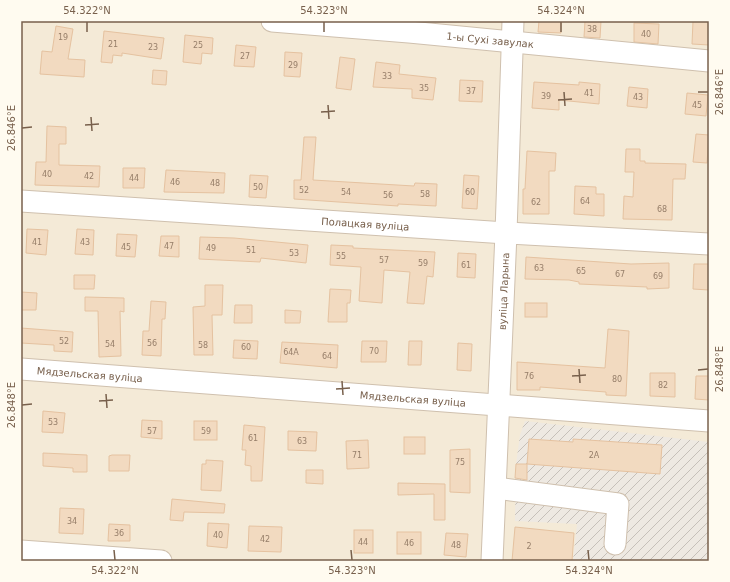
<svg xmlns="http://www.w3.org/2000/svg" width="730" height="582" viewBox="0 0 730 582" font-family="'DejaVu Sans',sans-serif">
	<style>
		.residential { fill: #f4ead7 }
		.industrial { fill: url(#industrial-furrows) }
		.building { fill: #f2dac0; stroke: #e5c2a0 }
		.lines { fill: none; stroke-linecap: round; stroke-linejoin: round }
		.minor-casing { stroke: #cfc0ae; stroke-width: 23 }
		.minor { stroke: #fff; stroke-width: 21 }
		.ticks { fill: none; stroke: #78604c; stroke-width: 1.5 }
		.labels { text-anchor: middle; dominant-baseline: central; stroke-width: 4; stroke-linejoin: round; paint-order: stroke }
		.number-label { font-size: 8px; fill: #967e69 }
		.street-label { font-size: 10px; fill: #78604c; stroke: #fffbf0 }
		.neatline { fill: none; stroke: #78604c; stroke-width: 1.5 }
		.ticks-label { font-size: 10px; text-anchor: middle; fill: #78604c }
	</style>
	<defs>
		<pattern id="industrial-furrows" width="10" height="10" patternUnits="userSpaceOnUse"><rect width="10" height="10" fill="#eee9e2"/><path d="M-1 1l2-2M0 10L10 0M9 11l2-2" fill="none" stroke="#c6c0b9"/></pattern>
	</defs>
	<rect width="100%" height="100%" fill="#fdf7e9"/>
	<rect class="residential" x="21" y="21" width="688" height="540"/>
	<polygon class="industrial" points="525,421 709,442 709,561 573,561 577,524 515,521 516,464 520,435"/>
	<g class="building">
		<polygon points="539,21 561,21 561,33 538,32"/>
		<polygon points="585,21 601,21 600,38 584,37"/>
		<polygon points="693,21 709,21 709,45 692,44"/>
		<polygon points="634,23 659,24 658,44 634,42"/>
		<polygon points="56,26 73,29 68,59 85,60 84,77 40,74 42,51 52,52"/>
		<polygon points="104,31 164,38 161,59 122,53 122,56 113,55 112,63 101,62"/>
		<polygon points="185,35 213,38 212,54 202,53 201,64 183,62"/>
		<polygon points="236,45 256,47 254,67 234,66"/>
		<polygon points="285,52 302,53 300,77 284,76"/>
		<polygon points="340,57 355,59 351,90 336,88"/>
		<polygon points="376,62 400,65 399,74 436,78 433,100 412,98 412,89 373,87"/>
		<polygon points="153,70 167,71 166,85 152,84"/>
		<polygon points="460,80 483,81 482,102 459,101"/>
		<polygon points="534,82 579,85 579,82 600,84 599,104 559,100 559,110 532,108"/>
		<polygon points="629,87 648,89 647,108 627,106"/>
		<polygon points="687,93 708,95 706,116 685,114"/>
		<polygon points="47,126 66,127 66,144 59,144 59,165 100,166 99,187 35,185 36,162 46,162"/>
		<polygon points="696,134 709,135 707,163 693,162"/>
		<polygon points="304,137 316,137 313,180 414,186 415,183 437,184 436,206 398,204 398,206 294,199 294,180 301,180"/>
		<polygon points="626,149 640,149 640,161 645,161 645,163 686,164 685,179 673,179 672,220 623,219 624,196 633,197 634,172 625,172"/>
		<polygon points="527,151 556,153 555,171 549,171 549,214 523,214 523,189 525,189"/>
		<polygon points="123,168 145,168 144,188 123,188"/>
		<polygon points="166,170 225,173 224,193 164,192"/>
		<polygon points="250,175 268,176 266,198 249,197"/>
		<polygon points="464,175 479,176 477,209 462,208"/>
		<polygon points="575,186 596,187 596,194 604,194 604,216 574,214"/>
		<polygon points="27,229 48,230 46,255 26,253"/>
		<polygon points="77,229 94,230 93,255 75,254"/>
		<polygon points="117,234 137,235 135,257 116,256"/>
		<polygon points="161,236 179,236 179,257 159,256"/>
		<polygon points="200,237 234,238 308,245 306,263 261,258 260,262 199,259"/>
		<polygon points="331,245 353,246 353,248 435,252 433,277 427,276 424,304 407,303 410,272 384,270 382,303 359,301 361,267 330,265"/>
		<polygon points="458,253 476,254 475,278 457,277"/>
		<polygon points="526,257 631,264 669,263 669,288 647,289 647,287 579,284 579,282 569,280 525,279"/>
		<polygon points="694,264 709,264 709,290 693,289"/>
		<polygon points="74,275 95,275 94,289 74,289"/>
		<polygon points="205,285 223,285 222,315 212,315 213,355 194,355 193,307 205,306"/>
		<polygon points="330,289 351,290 350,303 347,303 347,322 328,322"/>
		<polygon points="21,292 37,293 36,310 21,310"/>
		<polygon points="85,297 124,298 124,312 120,311 121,356 99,357 98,311 85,311"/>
		<polygon points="151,301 166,302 165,319 162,319 161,356 142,355 143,331 149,331"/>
		<rect x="525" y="303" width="22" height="14"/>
		<polygon points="235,305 252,305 252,323 234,323"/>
		<polygon points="285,310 301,311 300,323 285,323"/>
		<polygon points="21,328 73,332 72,352 54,351 54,345 21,343"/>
		<polygon points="608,329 629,331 626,396 606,395 606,392 540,387 540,390 517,390 517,362 605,368"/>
		<polygon points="234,340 258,341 257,359 233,358"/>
		<polygon points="362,341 387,341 386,362 361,362"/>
		<polygon points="409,341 422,341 421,365 408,365"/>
		<polygon points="282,342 338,345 337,368 280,363"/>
		<polygon points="458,343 472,344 471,371 457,370"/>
		<polygon points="650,373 675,373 675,397 650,396"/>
		<polygon points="696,376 709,376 709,400 695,399"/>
		<polygon points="43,411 65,413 63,433 42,432"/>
		<polygon points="142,420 162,421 162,439 141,437"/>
		<rect x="194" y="421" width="23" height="19"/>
		<polygon points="244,425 265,427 262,481 251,481 251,466 245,465 246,450 242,450"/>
		<polygon points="288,431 317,432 316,451 288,450"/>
		<rect x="404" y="437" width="21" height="17"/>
		<polygon points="529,439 573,442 573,439 662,445 660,474 527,464"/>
		<polygon points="368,440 369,468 347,469 346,441"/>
		<polygon points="470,449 470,493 450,492 450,450"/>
		<polygon points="43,453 87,455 87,472 73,472 73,468 43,466"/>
		<polygon points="112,455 130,455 129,471 109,471 109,456"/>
		<polygon points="206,460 223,461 221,491 201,490 202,464 206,464"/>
		<polygon points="516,464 527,464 527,480 515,478"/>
		<polygon points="306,470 323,470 323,484 306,483"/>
		<polygon points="398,483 445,484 445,520 434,520 434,494 398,495"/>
		<polygon points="172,499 225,504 224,513 184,512 183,521 170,520"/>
		<polygon points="60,508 84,509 83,534 59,533"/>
		<polygon points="208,523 229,524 227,548 207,546"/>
		<polygon points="109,524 130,525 130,541 108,541"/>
		<polygon points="249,526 282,527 281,552 248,551"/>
		<polygon points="515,527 574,533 572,561 512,561"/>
		<rect x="354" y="530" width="19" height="23"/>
		<rect x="397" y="532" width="24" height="22"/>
		<polygon points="446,533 468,534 466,557 444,555"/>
	</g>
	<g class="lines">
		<g class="minor-casing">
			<g id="minor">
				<path id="s1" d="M272,21l137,11 300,29"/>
				<path id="s2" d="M21,201l485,32 203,11"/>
				<path id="s3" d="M21,369l688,52"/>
				<polyline points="496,488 618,504 615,544"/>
				<polyline points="21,551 161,561"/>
				<path id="s4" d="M492,561l14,-328 7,-212"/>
			</g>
		</g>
		<use href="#minor" class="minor"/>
	</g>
	<path class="ticks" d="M87,22v10M324,22v10M561,22v10M564,92l1,14M698,92h10M558,100l14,-1M328,105l1,14M321,112l14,-1M91,117l1,14M85,125l14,-1M22,128l10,-1M579,369l1,14M698,370l10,-1M572,376l14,-1M342,381l1,14M336,389l14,-1M106,394l1,14M99,401l14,-1M22,405l10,-1M114,550l1,10M351,550l1,10M588,550l1,10"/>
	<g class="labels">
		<g class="number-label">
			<text x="592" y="29">38</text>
			<text x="646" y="34">40</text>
			<text x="63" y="37">19</text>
			<text x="113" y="44">21</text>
			<text x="198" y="45">25</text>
			<text x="153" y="47">23</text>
			<text x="245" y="56">27</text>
			<text x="293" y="65">29</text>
			<text x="387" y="76">33</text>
			<text x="424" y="88">35</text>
			<text x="471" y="91">37</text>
			<text x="589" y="93">41</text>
			<text x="546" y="96">39</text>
			<text x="638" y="97">43</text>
			<text x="697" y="105">45</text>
			<text x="47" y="174">40</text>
			<text x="89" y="176">42</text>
			<text x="134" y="178">44</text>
			<text x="175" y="182">46</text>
			<text x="215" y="183">48</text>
			<text x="258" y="187">50</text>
			<text x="304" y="190">52</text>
			<text x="346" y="192">54</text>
			<text x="470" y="192">60</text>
			<text x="425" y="194">58</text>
			<text x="388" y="195">56</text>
			<text x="585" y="201">64</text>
			<text x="536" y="202">62</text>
			<text x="662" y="209">68</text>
			<text x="37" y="242">41</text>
			<text x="85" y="242">43</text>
			<text x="169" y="246">47</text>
			<text x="126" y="247">45</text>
			<text x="211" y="248">49</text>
			<text x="251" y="250">51</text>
			<text x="294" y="253">53</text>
			<text x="341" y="256">55</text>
			<text x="384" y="260">57</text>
			<text x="423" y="263">59</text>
			<text x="466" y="265">61</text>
			<text x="539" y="268">63</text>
			<text x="581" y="271">65</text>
			<text x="620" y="274">67</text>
			<text x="658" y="276">69</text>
			<text x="64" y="341">52</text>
			<text x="152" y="343">56</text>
			<text x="110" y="344">54</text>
			<text x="203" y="345">58</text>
			<text x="246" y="347">60</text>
			<text x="374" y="351">70</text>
			<text x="291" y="352">64А</text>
			<text x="327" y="356">64</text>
			<text x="529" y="376">76</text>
			<text x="617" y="379">80</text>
			<text x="663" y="385">82</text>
			<text x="53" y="422">53</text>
			<text x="152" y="431">57</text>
			<text x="206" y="431">59</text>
			<text x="253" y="438">61</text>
			<text x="302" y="441">63</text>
			<text x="357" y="455">71</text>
			<text x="594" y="455">2А</text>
			<text x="460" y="462">75</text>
			<text x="72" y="521">34</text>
			<text x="119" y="533">36</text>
			<text x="218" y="535">40</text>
			<text x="265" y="539">42</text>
			<text x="363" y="542">44</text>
			<text x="409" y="543">46</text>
			<text x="456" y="545">48</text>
			<text x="529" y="546">2</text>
		</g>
		<g class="street-label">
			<text stroke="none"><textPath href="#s1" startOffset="219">1-ы Сухі завулак</textPath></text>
			<text stroke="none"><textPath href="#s2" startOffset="345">Полацкая вуліца</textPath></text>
			<text stroke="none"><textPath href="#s4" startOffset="270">вуліца Ларына</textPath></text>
			<text stroke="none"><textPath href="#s3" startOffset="69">Мядзельская вуліца</textPath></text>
			<text stroke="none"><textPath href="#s3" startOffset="393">Мядзельская вуліца</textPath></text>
		</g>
	</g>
	<rect width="730" height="582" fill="none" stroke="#fffbf0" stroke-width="44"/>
	<rect x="22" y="22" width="686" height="538" class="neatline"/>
	<g class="ticks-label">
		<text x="87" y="14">54.322°N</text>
		<text x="324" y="14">54.323°N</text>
		<text x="561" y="14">54.324°N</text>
		<text transform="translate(719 92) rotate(-90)" y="4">26.846°E</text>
		<text transform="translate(11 128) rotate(-90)" y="4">26.846°E</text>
		<text transform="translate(719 369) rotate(-90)" y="4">26.848°E</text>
		<text transform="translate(11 405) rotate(-90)" y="4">26.848°E</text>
		<text x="115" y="574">54.322°N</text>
		<text x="352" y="574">54.323°N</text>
		<text x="589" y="574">54.324°N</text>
	</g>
</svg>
